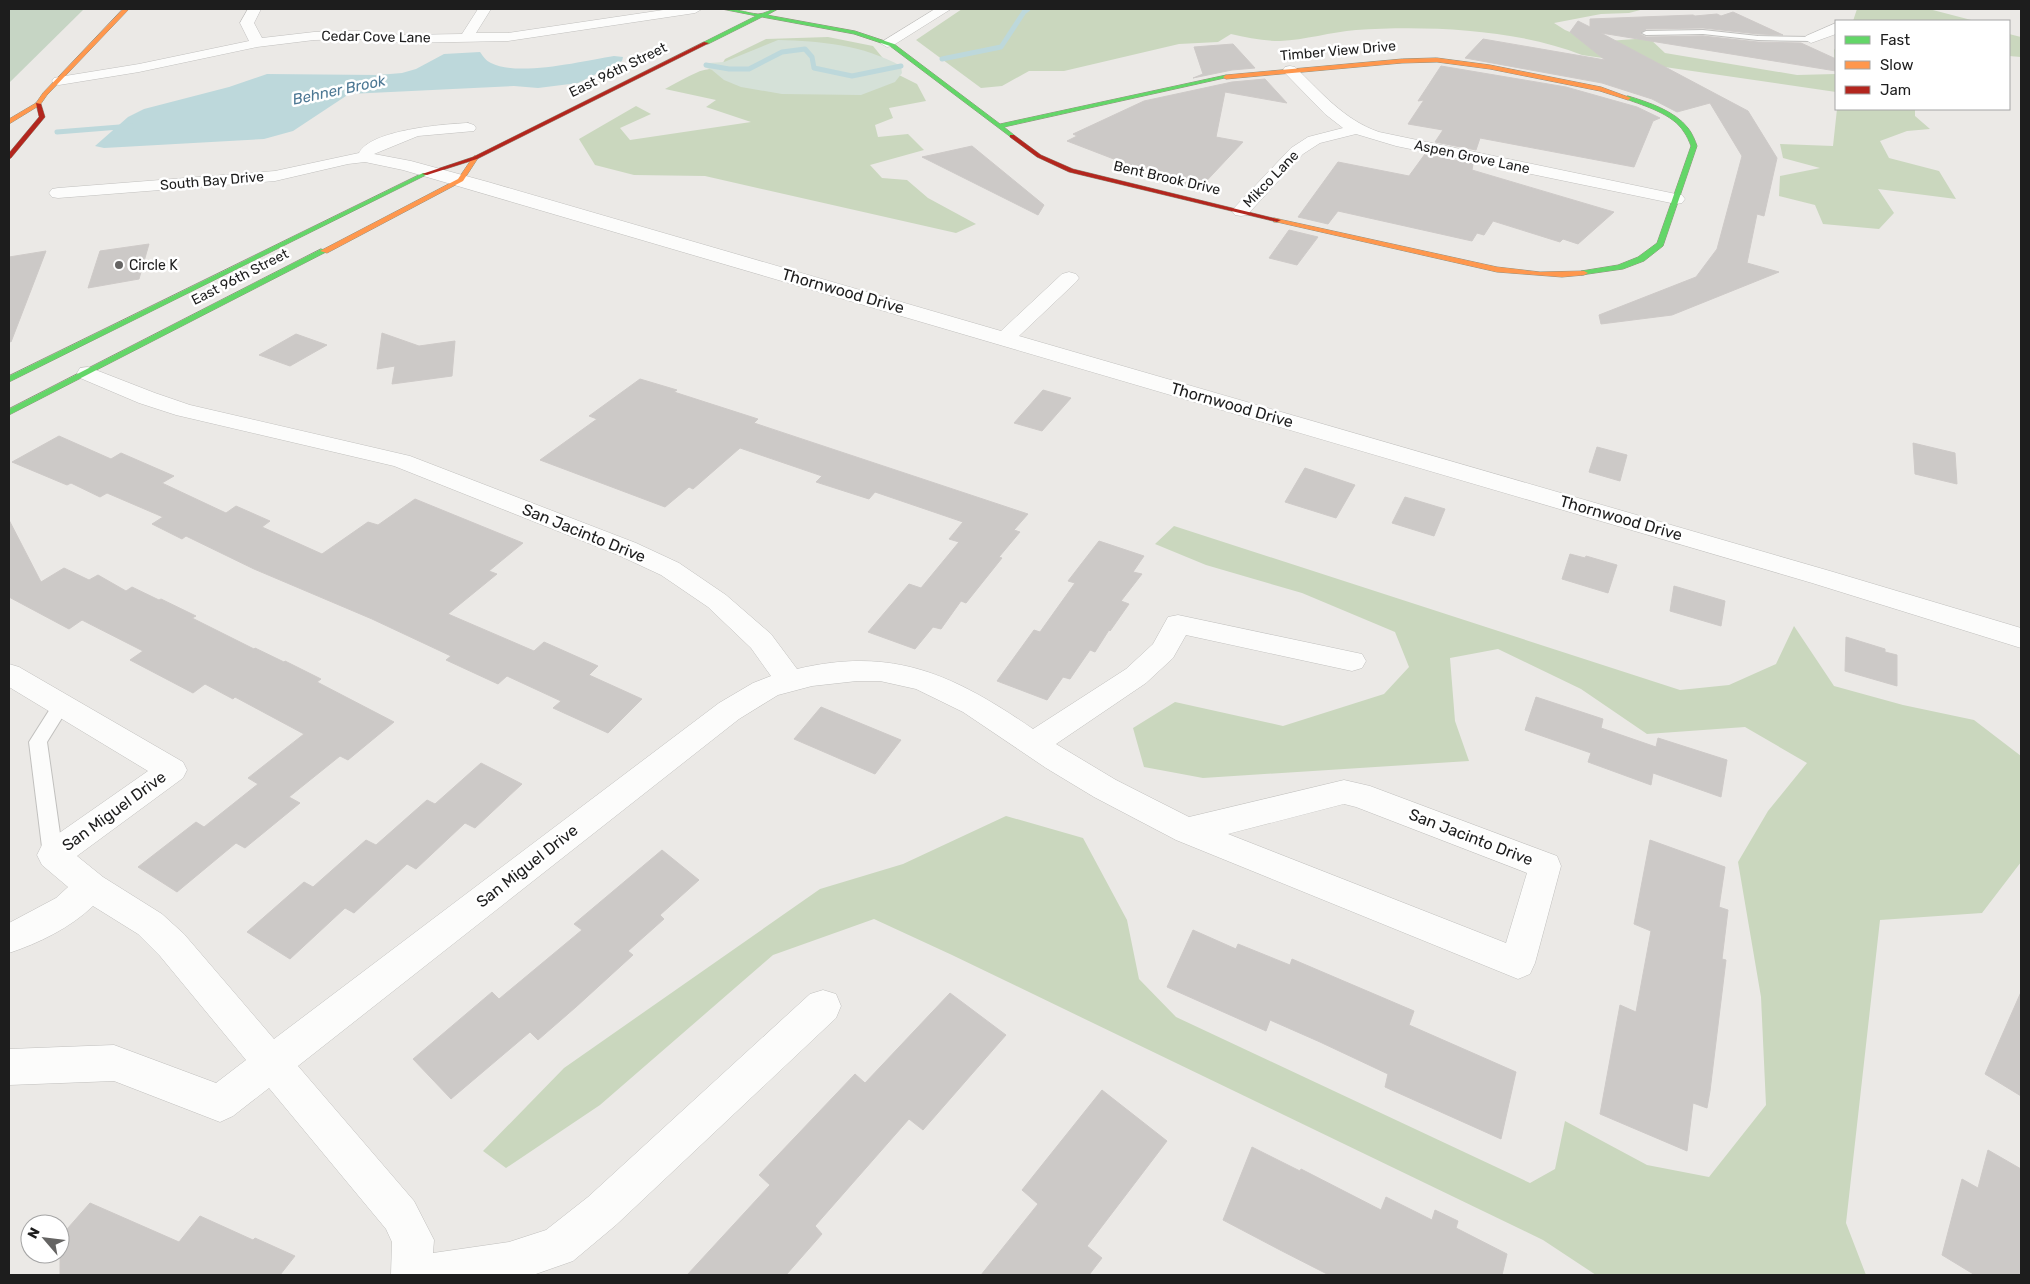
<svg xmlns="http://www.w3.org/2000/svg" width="2030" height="1284" viewBox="0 0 2030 1284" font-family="Rubik,sans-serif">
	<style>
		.forest { fill: #cad7be }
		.wetland { fill: #d5e1d8 }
		.cemetery { fill: #c6d5c4 }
		.water { fill: #bdd8db }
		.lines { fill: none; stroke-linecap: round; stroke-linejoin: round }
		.stream { stroke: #bdd8db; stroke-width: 5 }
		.building { fill: #ccc9c7; stroke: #cecac8 }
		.lane-casing { stroke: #c1c0be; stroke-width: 2 }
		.street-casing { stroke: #c1c0be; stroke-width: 1 }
		.fast-casing { stroke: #949280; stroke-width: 1 }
		.slow-casing { stroke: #949280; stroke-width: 1 }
		.jam-casing { stroke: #949280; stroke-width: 1 }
		.lane { fill: #fcfcfb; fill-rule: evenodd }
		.street { fill: #fcfcfb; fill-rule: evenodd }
		.fast { fill: #63d668; fill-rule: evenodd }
		.slow { fill: #ff974d; fill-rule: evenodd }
		.jam { fill: #b3261e; fill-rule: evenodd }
		.poi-dot { fill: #656463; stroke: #fff; stroke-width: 2 }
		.labels { text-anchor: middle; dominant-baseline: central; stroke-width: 5; stroke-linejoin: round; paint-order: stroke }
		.far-street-label { font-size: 14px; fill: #1d1d1d; stroke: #fff }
		.far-poi-label { font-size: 14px; fill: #1d1d1d; stroke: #fff; text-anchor: start }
		.far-water-label { font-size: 15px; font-style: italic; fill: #4d7894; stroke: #fff }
		.street-label { font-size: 16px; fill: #1d1d1d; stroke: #fff }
	</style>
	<rect width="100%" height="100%" fill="#ebe9e6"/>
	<g class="forest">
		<path d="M962,9h682l-15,4 -28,1 -47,9 11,7 29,12 55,-4 16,15 132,22 38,-1 -1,-24 2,-3v45l-254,-37c-65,-26 -157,-30 -226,-25 -25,2 -51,10 -76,11 -16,0 -33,-3 -49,-7l-13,8 -39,2 -115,27h-35l-27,15 -21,2 -65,-48z"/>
		<polygon points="1857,9 1929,9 1975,21 1853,21"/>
		<polygon points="2009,34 2021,37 2021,57 2009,56"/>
		<path d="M828,37l45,9 22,27 22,11 9,17 -37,7 4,10 -18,7 3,12 30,-3 16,16 -54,15 12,13 25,2 21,18 48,26 -20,9 -251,-57 -71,-1 -39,-10 -16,-26 57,-33 15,8 -31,14 10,12 121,-18 -45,-15 10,-7 -51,-11c11,-6 21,-12 33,-17 9,-4 22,-2 27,-13l41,-20z"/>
		<polygon points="1837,109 1915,109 1915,116 1930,129 1907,131 1880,141 1889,158 1939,171 1956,199 1878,189 1894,213 1879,229 1823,224 1815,205 1779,196 1780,176 1820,168 1783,158 1780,144 1833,146"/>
		<polygon points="1174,526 1680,690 1729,685 1776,664 1794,626 1834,686 1903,705 1974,720 2021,756 2021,862 1982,913 1880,920 1846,1223 1866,1275 1596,1275 1543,1240 952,955 874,919 773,955 600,1105 506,1168 483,1151 564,1068 820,889 903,864 1006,816 1083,838 1127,920 1139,979 1176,1017 1530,1183 1555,1169 1565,1121 1647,1165 1709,1177 1766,1105 1761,997 1738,862 1768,811 1807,763 1745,727 1647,734 1581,689 1498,649 1450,658 1455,721 1469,761 1203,778 1144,767 1133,728 1175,702 1283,726 1384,694 1409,667 1395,632 1302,593 1206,565 1155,544"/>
	</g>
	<path class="wetland" d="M778,40c43,1 85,5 123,26l1,7 -7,9 -34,13 -79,-1 -41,-7 -17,-7 -12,-10 -8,-3 5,-4 15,-1z"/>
	<polygon class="cemetery" points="9,9 84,9 9,83"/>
	<path class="water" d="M480,52c3,4 6,9 11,11 27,14 92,-2 123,-7l9,1 -1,4 -44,22 -40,5 -24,-2 -165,8 -56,37 -29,8 -160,9 -9,-2 33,-29 16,-8 85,-22 38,-13 111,1 24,-2 14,-4 28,-15z"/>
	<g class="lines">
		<g class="stream">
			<polyline points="942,59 1001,47 1024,12 1028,9"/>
			<polyline points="706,65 729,69 749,69 782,52 805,49 812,57 814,68 852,76 901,66"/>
			<polyline points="57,132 132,126"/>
		</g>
	</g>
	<g class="building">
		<polygon points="1733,12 1783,35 1758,34 1703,28 1646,29 1640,34 1646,37 1703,36 1758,42 1801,43 1836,59 1836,71 1601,33 1748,111 1777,158 1764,216 1757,214 1747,263 1779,272 1672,315 1601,324 1599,315 1696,277 1717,249 1742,156 1710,103 1677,112 1652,99 1602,83 1465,58 1483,39 1605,60 1570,32 1578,21 1590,27 1590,19 1693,15 1695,16 1717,14 1721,16"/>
		<polygon points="1233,44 1255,68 1232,70 1193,78 1203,74 1194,47"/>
		<polygon points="1441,66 1566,87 1637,107 1660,118 1653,121 1634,167 1480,138 1476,150 1435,142 1443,130 1408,124 1424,100 1418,101"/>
		<polygon points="1265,79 1287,103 1225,92 1216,137 1243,142 1197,191 1067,141 1077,136 1073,134 1144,101 1232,82"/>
		<polygon points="972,146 1044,205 1038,215 922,157"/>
		<polygon points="1425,154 1473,164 1472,170 1614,212 1578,244 1563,239 1560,242 1493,221 1484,235 1477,233 1472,241 1338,211 1328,224 1298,217 1338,162 1409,176"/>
		<polygon points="1289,230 1318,237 1297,265 1269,258"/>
		<polygon points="149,244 139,279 88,288 100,251"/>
		<polygon points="46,251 11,342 9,341 9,257"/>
		<polygon points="382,333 419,346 455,341 452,376 392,384 395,366 377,369"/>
		<polygon points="296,334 327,345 290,366 259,355"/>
		<polygon points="640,379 677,390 674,392 758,419 754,423 1028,514 1014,530 1020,532 999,557 1002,558 966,603 961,601 941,629 933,627 915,649 868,632 909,584 921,588 959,542 949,539 963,522 875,492 869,499 816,482 822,476 740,448 693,489 689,487 665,507 540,460 597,419 589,416"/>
		<polygon points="1043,390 1071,398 1042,431 1014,423"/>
		<polygon points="59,436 111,459 121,453 174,476 162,483 226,513 236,506 270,521 262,527 322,554 368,522 378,525 415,499 523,543 489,571 497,574 448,614 534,651 544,642 598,666 589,675 642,699 608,733 553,708 561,701 507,676 498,684 446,660 451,656 372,619 254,569 186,536 182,539 152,524 163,517 107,493 100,497 71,483 67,485 12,462"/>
		<polygon points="1913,443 1955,453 1957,484 1915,474"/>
		<polygon points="1597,447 1627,455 1620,481 1589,472"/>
		<polygon points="1305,468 1355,485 1336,518 1285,502"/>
		<polygon points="1405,497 1445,509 1434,536 1392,523"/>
		<polygon points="9,520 41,582 64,568 89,580 98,575 126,591 132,587 159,600 161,599 196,616 192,618 254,649 255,648 284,662 285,661 321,679 317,682 394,722 348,760 340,756 289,797 300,803 245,848 236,843 177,892 138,867 196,822 204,827 258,784 248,778 304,734 235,697 233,699 205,684 193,693 130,660 143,651 82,620 69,629 9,597"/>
		<polygon points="1099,541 1144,556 1133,572 1142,574 1121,601 1129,604 1110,631 1109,630 1095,652 1090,650 1070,679 1063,677 1047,700 997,681 1034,630 1040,632 1075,583 1068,581"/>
		<polygon points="1570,554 1585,558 1586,556 1617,565 1608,593 1562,579"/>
		<polygon points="1674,586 1725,601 1721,626 1670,611"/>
		<polygon points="1846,637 1885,649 1885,652 1897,655 1897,686 1845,671"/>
		<polygon points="1536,697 1603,719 1601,728 1656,747 1658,738 1727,760 1721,797 1653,773 1651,785 1588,762 1591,753 1525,730"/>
		<polygon points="821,707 901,740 875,774 794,739"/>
		<polygon points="481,763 522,784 475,828 465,823 416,869 407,864 354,913 345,908 290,959 247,932 304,882 313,887 366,840 376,845 427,800 435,804"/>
		<polygon points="1650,840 1725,867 1719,907 1728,910 1722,959 1726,960 1710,1091 1707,1108 1693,1103 1687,1151 1600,1114 1620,1005 1636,1012 1651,931 1634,924"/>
		<polygon points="662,850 699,880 660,915 664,919 628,951 633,955 576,1007 538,1040 530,1032 451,1099 413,1059 492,992 499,999 582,930 574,924"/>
		<polygon points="1193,930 1236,949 1238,944 1290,965 1292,959 1414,1011 1409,1025 1516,1072 1501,1139 1385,1087 1388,1074 1320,1042 1270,1020 1266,1031 1167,987"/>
		<polygon points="2021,992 2021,1096 1985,1074"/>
		<polygon points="950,993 1006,1035 923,1130 909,1119 815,1226 822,1234 786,1275 687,1275 770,1185 759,1175 855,1074 865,1083"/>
		<polygon points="1102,1090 1167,1141 1087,1246 1102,1258 1089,1275 981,1275 1038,1204 1022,1190"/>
		<polygon points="1252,1147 1300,1171 1301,1169 1381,1210 1386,1197 1432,1220 1435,1210 1458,1221 1456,1228 1507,1254 1502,1275 1329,1275 1280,1250 1223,1220"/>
		<polygon points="1988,1150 2021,1169 2021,1275 1975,1275 1942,1255 1962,1179 1978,1188"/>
		<polygon points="90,1203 179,1242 200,1216 253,1240 255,1238 295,1256 280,1275 60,1275 60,1237"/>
	</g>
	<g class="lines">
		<g class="lane-casing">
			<g id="lane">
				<polygon points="1703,30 1758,36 1811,37 1815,39 1811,41 1758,40 1703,34 1646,35 1642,33 1646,31"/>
				<polygon points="61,699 67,701 70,705 47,742 63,855 60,861 53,863 46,861 43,855 29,742 55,701"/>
			</g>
		</g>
		<g class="street-casing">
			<g id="street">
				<polygon points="248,9 261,9 254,23 262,38 314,32 358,31 403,35 462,34 478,9 491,9 476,33 508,33 670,9 702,9 695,13 508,41 403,43 358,39 314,40 257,47 139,72 59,85 54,84 52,81 54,78 59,77 139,64 249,41 240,23"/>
				<polygon points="935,9 951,9 892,46 887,47 880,43"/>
				<polygon points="1836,23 1836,34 1811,43 1804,39 1806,36"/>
				<path d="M1290,66l5,1c26,25 49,53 84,65l297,62 6,1 3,4 -3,4 -6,1 -280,-58 -40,-12 -36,9 -17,11 -56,61 -6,1 -6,-1 -3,-4 3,-4 56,-59 17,-11 35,-9 -18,-14 -40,-41 -2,-3 2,-3z"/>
				<path d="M468,123l6,2 2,3 -2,3 -56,5 -44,18 37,7 77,21 513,149 61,-57 7,-2 7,2 3,4 -3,4 -57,54 811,235 191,57v20l-209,-65 -1409,-413 -38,-8 -17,2 -73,17 -217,17 -6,-1 -3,-4 3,-4 6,-1 217,-17 84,-18c11,-23 85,-29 109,-30z"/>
				<path d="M88,367l67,26 35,12 220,51 226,87 43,20 47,32 45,39 26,35c97,-23 157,6 236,60l93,-60 27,-25 15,-27 10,-2 184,39 4,7 -4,7 -10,3 -166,-36 -13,23 -27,25 -90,61 60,36 73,37 155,-37 26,6 187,70 4,10 -26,97 -5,11 -12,5 -342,-139 -82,-43 -48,-29 -83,-56 -47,-23 -36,-8h-23l-45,5 -34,9 -39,24 -441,347 116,135 20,39 -1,13 76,-11 37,-12 42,-33 222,-203 13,-4 13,4 5,12 -5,12 -220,207 -43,36 -40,14h-142l1,-33 -6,-13 -117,-141 -36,28 -13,6 -106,-41 -105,4v-36l105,-4 102,38 30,-23 -86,-104 -22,-22 -45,-28c-23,22 -54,37 -84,47v-30l47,-25 12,-11 -26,-22 -5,-10 5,-10 106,-74 -139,-84v-23l10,3 164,95 4,8 -4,8 -106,78 26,21 59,37 22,20 90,105 445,-336 34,-20 18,-7 -20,-28 -43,-41 -47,-32 -43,-20 -224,-89 -218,-51 -37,-12 -59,-25 -3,-5 3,-5zM1344,804l12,3 171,66 -21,70 -278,-109z"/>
			</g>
		</g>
		<g class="fast-casing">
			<g id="fast">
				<path d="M722,9c13,-1 24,4 36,5 7,0 12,-5 20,-5l-11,6 88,16 39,13 106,80 226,-49 3,2 -225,50 10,8v2l-2,1 -122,-92 -36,-12 -92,-17 -54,27h-4v-2l52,-26z"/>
				<path d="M1628,96c20,6 47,15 60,32 4,5 7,12 9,18l-34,100 -19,15 -21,8 -42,6v-4l37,-6 20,-8 19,-14 34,-97c-2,-5 -4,-10 -7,-14 -11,-18 -39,-26 -58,-33v-2z"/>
				<polygon points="423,173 428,174 9,382 9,376"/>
				<polygon points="321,249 328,251 9,415 9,409"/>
			</g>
		</g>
		<g class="slow-casing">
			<g id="slow">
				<polygon points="123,9 129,9 47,95 40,105 9,124 9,119 36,103 43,93"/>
				<polygon points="1437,58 1490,65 1601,87 1631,98 1628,100 1600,91 1490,69 1437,62 1402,63 1226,79 1223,77 1226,75 1402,59"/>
				<polygon points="475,156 478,158 463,181 327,253 320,251 458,179 473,157"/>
				<polygon points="1274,218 1497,267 1540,272 1584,271 1588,273 1584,275 1562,277 1497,272 1277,222 1274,222"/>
			</g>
		</g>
		<g class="jam-casing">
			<g id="jam">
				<polygon points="704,42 709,43 477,159 427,175 422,174 473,157"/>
				<polygon points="36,103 41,104 45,117 11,158 9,159 9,153 39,117"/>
				<polygon points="1010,135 1014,135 1041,155 1073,169 1281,220 1277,222 1069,172 1037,157 1010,137"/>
			</g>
		</g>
		<use href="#lane" class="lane"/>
		<use href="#street" class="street"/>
		<use href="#fast" class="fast"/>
		<use href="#slow" class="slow"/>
		<use href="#jam" class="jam"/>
	</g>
	<circle class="poi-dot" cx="119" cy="265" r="5"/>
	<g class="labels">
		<g class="far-street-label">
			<text transform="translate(376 37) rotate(1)">Cedar Cove Lane</text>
			<text transform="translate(1338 51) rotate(-5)">Timber View Drive</text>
			<text transform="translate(618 70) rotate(-26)">East 96th Street</text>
			<text transform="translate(1472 157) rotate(12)">Aspen Grove Lane</text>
			<text transform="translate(1167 178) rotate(13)">Bent Brook Drive</text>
			<text transform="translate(1271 179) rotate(-46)">Mikco Lane</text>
			<text transform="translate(212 181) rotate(-5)">South Bay Drive</text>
			<text transform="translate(240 277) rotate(-27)">East 96th Street</text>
		</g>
		<g class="far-poi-label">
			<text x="129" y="265">Circle K</text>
		</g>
		<g class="far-water-label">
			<text transform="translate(339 90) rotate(-12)">Behner Brook</text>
		</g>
		<g class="street-label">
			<text transform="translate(843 291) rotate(16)">Thornwood Drive</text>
			<text transform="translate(1232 405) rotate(16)">Thornwood Drive</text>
			<text transform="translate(1621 518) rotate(16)">Thornwood Drive</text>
			<text transform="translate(584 533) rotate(22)">San Jacinto Drive</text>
			<text transform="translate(114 811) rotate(-36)">San Miguel Drive</text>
			<text transform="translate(1471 837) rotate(21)">San Jacinto Drive</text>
			<text transform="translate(527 866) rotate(-38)">San Miguel Drive</text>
		</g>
	</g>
	<rect width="2030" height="1284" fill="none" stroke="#1d1d1d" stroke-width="20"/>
	<rect x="1835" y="20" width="175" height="90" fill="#ffffff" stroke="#a5a5a5"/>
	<rect x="1845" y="36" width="25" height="8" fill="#63d668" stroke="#a5a5a5"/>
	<text x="1880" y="45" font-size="15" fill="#1d1d1d">Fast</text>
	<rect x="1845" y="61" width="25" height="8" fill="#ff974d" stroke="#a5a5a5"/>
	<text x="1880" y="70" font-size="15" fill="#1d1d1d">Slow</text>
	<rect x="1845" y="86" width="25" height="8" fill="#b3261e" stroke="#a5a5a5"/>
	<text x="1880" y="95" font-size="15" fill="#1d1d1d">Jam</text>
	<g transform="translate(45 1239) rotate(298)"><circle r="24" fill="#ffffff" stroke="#a5a5a5"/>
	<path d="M0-4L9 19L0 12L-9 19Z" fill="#656463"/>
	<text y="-8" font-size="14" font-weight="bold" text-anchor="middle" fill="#1d1d1d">N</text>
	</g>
</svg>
